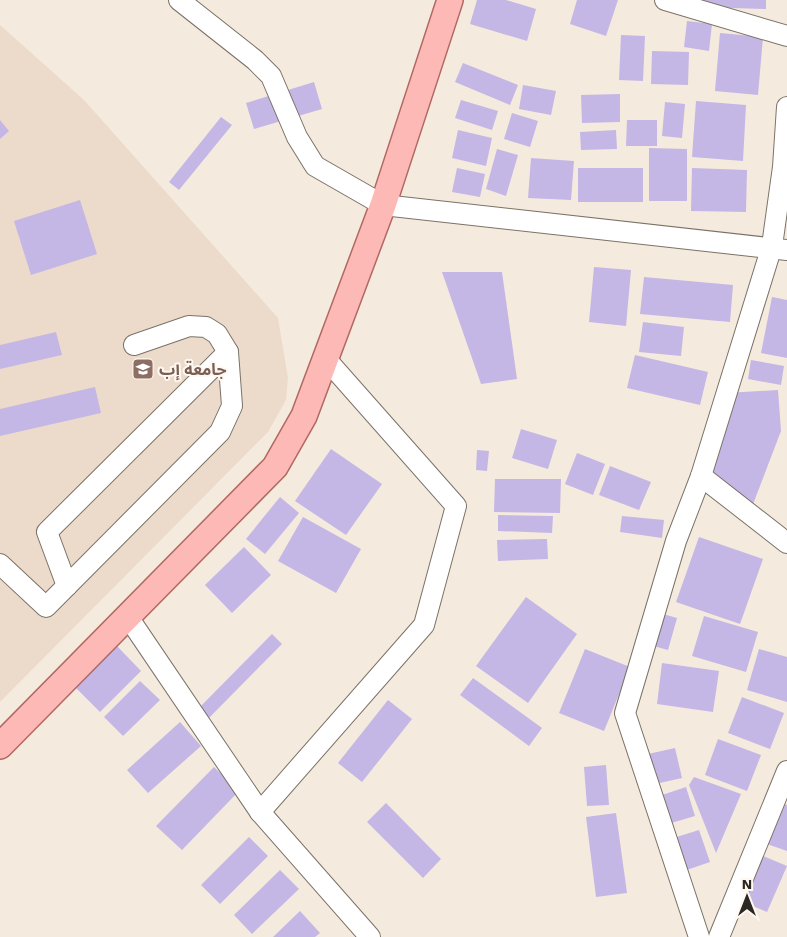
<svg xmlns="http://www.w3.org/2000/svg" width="787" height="937" viewBox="0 0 787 937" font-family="'Work Sans','Noto Sans Arabic',sans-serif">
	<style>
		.education { fill: #ecdbcb }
		.building { fill: #c4b7e5 }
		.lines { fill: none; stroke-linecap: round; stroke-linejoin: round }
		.minor-casing { stroke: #7b7267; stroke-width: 22 }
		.major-casing { stroke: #b26862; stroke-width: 28 }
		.minor { stroke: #fff; stroke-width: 20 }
		.major { stroke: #fcb9b5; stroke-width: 25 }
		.labels { text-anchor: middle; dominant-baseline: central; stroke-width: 4; stroke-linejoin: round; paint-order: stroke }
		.education-label { font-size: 16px; font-weight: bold; fill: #785e54; stroke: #fff8f1; text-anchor: start }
	</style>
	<rect width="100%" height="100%" fill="#f5eade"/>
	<polygon class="education" points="0,25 84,100 278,318 288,378 286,400 268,432 0,702"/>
	<g class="building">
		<polygon points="477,0 506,0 536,9 527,41 470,24"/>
		<polygon points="577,0 618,0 606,36 570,24"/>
		<polygon points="699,0 766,0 766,9 699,7"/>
		<polygon points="687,21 712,24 709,51 684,47"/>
		<polygon points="720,33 763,37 758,95 715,91"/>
		<polygon points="621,35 645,36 643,81 619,80"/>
		<polygon points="652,51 689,52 688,85 651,84"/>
		<polygon points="463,63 518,85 510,105 455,82"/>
		<polygon points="314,82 322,109 254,129 246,103"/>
		<polygon points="523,85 556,91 551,115 519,109"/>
		<polygon points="620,94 620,122 582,123 581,95"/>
		<polygon points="461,100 498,111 492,130 455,118"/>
		<polygon points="696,101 746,105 743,161 692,157"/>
		<polygon points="665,102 685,104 682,138 662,136"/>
		<polygon points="512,113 538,121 530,147 504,139"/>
		<polygon points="221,117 232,125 179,190 169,182"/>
		<polygon points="0,120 9,131 0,139"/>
		<polygon points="627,120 657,120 657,146 626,146"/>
		<polygon points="458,130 492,138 486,166 452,158"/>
		<polygon points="616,130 617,149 581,150 580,132"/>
		<polygon points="649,148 687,149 687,201 649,201"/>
		<polygon points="497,149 518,155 506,196 486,189"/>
		<polygon points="531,158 574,161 571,200 528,198"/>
		<polygon points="457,168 485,174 480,197 452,192"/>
		<rect x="578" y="168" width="65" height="34"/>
		<polygon points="692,168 747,170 746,212 691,211"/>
		<polygon points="80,200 97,254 31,275 14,221"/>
		<polygon points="594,267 631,270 626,326 589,322"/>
		<polygon points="442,272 502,272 517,379 481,384"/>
		<polygon points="644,277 733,285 730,322 640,314"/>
		<polygon points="772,297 787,300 787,358 761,353"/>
		<polygon points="643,322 684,327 681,356 639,352"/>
		<polygon points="56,332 62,355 0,369 0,345"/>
		<polygon points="635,355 708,372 700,405 627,388"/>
		<polygon points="751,360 784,366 781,385 748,379"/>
		<polygon points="95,387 101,413 0,436 0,409"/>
		<polygon points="778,390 781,431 752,507 693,472 726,393"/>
		<polygon points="521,429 557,440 548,469 512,458"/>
		<polygon points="331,449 382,484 346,535 295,501"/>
		<polygon points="477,450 489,451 487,471 476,470"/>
		<polygon points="577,453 605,464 593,495 565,484"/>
		<polygon points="610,466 651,482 639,510 599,495"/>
		<polygon points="495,479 561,479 560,513 494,512"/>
		<polygon points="280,497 299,513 265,554 246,539"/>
		<polygon points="498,515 553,516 552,533 498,531"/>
		<polygon points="622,516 664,520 662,538 620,532"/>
		<polygon points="303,517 361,549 336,593 278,561"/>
		<polygon points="699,537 763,559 740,624 676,602"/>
		<polygon points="547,539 548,559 498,561 497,540"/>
		<polygon points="244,547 271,575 232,613 205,585"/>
		<polygon points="526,597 577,634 528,703 476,666"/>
		<polygon points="656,612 677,618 668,650 646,644"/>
		<polygon points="704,616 758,632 746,672 692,656"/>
		<polygon points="272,634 282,644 207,720 197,710"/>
		<polygon points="116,645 141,671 100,712 74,686"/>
		<polygon points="585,649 630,667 604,731 559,713"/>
		<polygon points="759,649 787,657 787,702 747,690"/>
		<polygon points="662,663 719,671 713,712 657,704"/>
		<polygon points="473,678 542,728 529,746 460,695"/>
		<polygon points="140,681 160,700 123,736 104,717"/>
		<polygon points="742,697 784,713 770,749 728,733"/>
		<polygon points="388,700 412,719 362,782 338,763"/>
		<polygon points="180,722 201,746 148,793 127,770"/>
		<polygon points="718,739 761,755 747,791 705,775"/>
		<polygon points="675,748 682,778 646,786 639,756"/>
		<polygon points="606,765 609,805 587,806 584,767"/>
		<polygon points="214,767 239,791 182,850 156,826"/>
		<polygon points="694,777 741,794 716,853 689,785"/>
		<polygon points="686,787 695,816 661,826 653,798"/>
		<polygon points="386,803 441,859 423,878 367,822"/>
		<polygon points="782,803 787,805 787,851 767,844"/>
		<polygon points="616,813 627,893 596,897 586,817"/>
		<polygon points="699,830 710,862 678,873 667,840"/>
		<polygon points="249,837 268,856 220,904 201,885"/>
		<polygon points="761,855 787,866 767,912 741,901"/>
		<polygon points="280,870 299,889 252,934 234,915"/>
		<polygon points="300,911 320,933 315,937 273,937"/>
	</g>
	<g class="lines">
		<g class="minor-casing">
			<g id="minor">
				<polyline points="179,0 255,60 271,76 297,137 315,166 383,205 787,250"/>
				<polyline points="665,0 787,36"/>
				<polyline points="701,476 787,543"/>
				<polyline points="0,564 46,607 220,432 232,406 228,352 217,334 206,327 189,326 134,345"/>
				<polyline points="67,586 47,532 228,352"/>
				<polyline points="128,617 260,812 370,937"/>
				<polyline points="260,812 424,625 456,506 326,359"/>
				<polyline points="699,937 625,713 676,541 701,476 772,246 783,167 787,107"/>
				<polyline points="719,937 787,771"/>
			</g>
		</g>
		<g class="major-casing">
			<polyline id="major" points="0,746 275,467 304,416 383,205 450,0"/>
		</g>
		<use href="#minor" class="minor"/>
		<use href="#major" class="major"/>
	</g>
	<defs>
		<g id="university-square" transform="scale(1.125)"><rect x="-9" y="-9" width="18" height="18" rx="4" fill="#8d6e63" stroke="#fff8f1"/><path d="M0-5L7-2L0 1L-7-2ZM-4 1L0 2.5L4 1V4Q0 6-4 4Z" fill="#fff"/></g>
	</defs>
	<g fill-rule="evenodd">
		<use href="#university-square" x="143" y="369"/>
	</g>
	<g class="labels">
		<g class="education-label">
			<text x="159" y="369">جامعة إب</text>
		</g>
	</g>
	<g transform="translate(747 897)" stroke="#fff8f1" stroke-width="4" paint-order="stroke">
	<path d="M0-4L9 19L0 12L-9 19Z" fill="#2b2722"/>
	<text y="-8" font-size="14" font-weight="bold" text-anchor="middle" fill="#2b2722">N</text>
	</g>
</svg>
